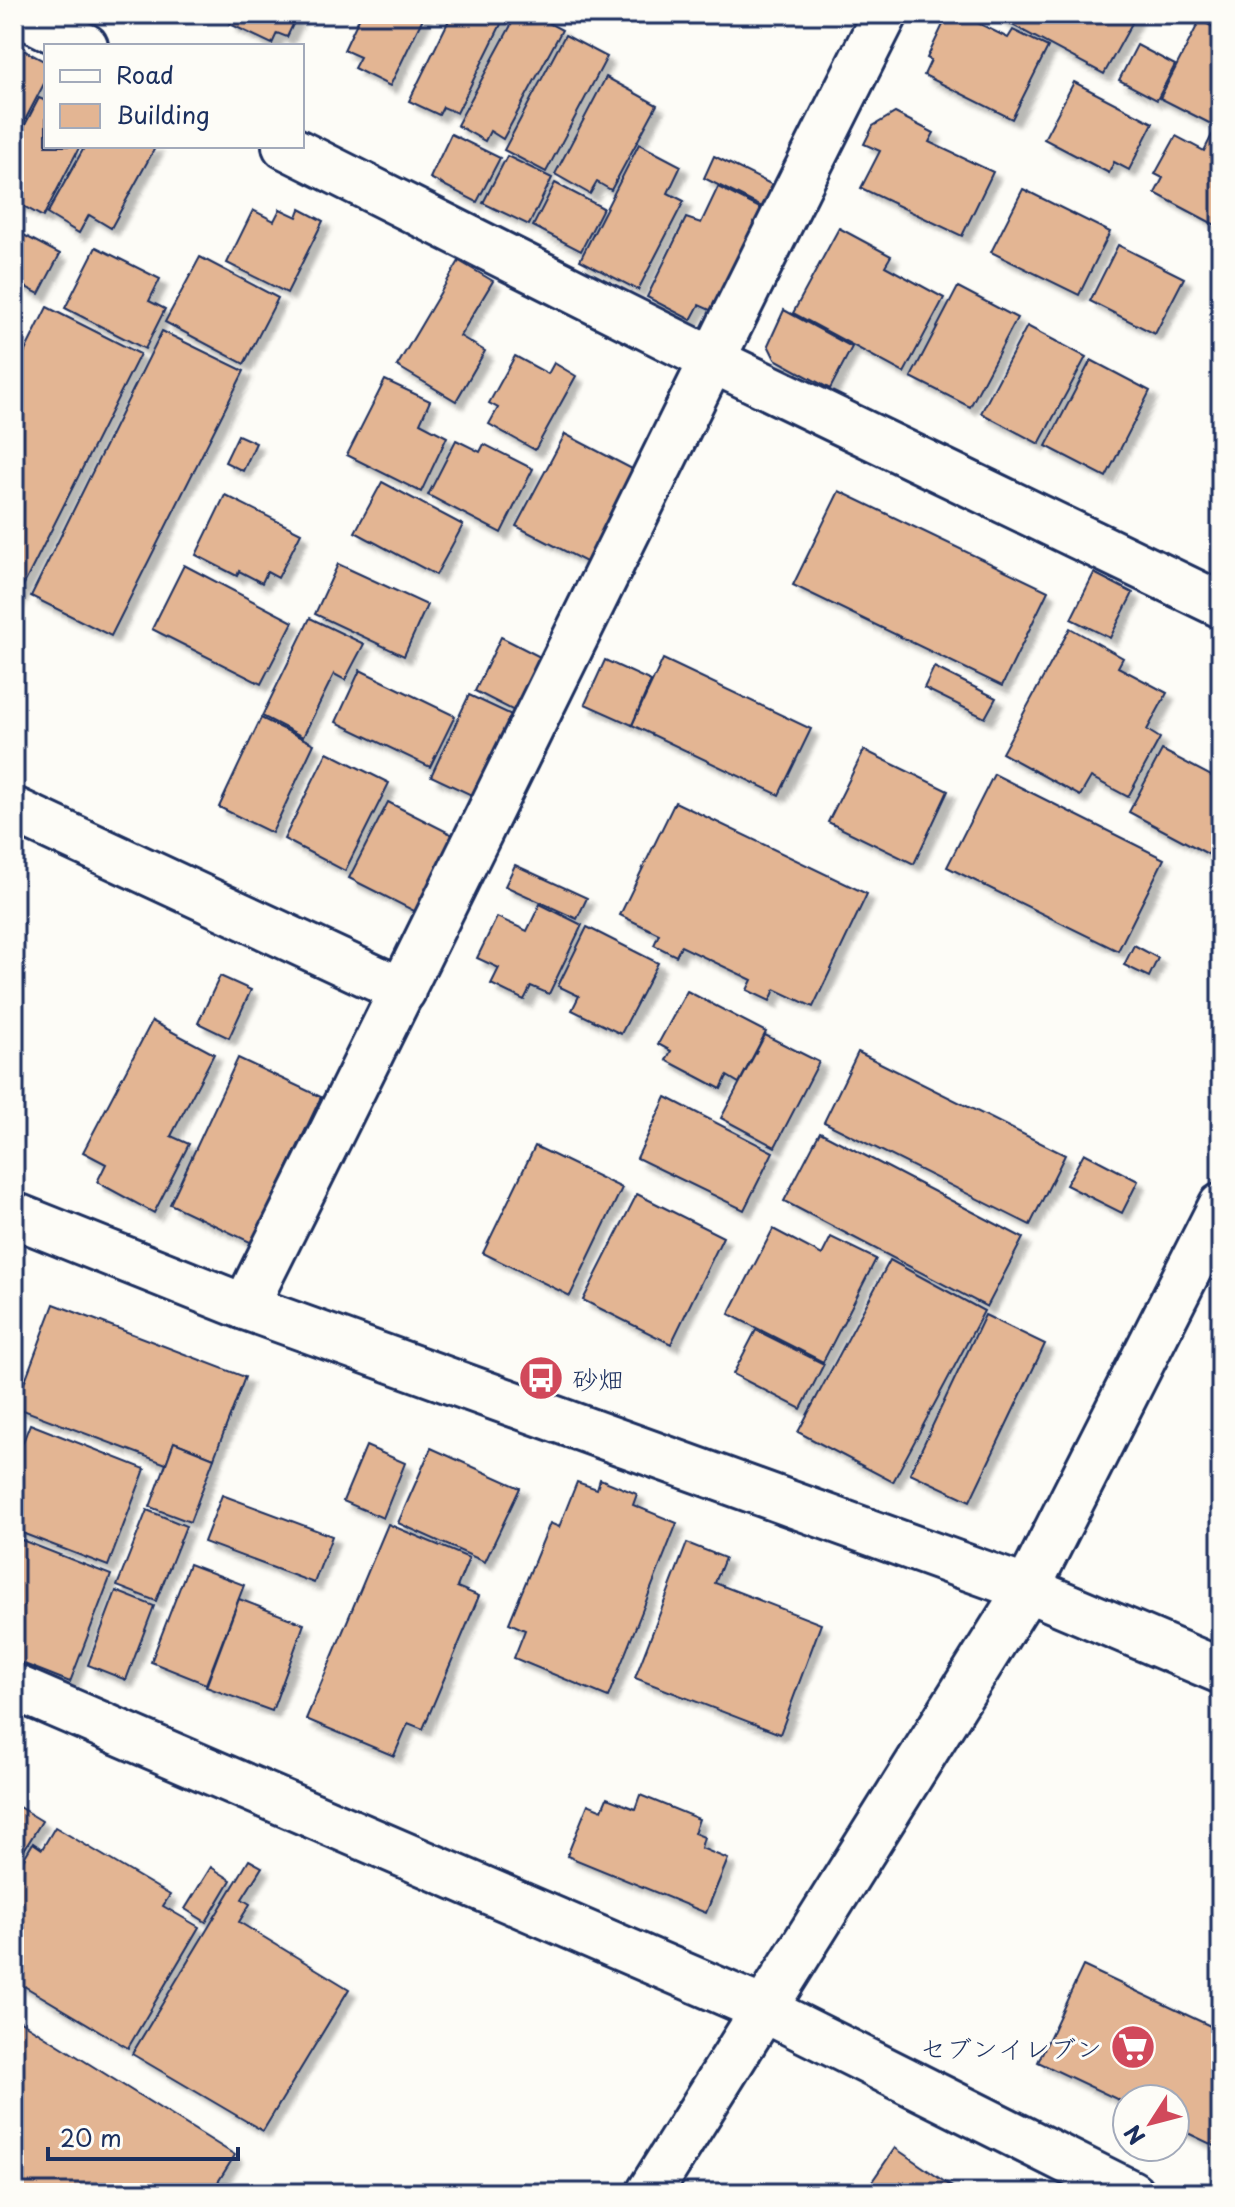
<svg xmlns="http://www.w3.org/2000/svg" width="1235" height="2207" viewBox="0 0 1235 2207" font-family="'Playpen Sans','Klee One',sans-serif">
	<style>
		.building { fill: #e3b593; stroke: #1b2f5e; stroke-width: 2; filter: url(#shadow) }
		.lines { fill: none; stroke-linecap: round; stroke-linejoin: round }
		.street-casing { stroke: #1b2f5e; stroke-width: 50 }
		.secondary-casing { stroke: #1b2f5e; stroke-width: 50 }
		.street { stroke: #fdfcf7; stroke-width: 44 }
		.secondary { stroke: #fdfcf7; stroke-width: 44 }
		.labels { text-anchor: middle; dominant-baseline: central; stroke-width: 6; stroke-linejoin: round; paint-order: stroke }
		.poi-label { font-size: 26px; fill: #1b2f5e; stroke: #fdfcf7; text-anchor: start }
	</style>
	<defs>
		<filter id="shadow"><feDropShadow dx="7" dy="7" stdDeviation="2" flood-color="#0004"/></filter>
	</defs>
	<rect width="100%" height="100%" fill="#fdfcf7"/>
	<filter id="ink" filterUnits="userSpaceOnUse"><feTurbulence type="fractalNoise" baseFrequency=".0125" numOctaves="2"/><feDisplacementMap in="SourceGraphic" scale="16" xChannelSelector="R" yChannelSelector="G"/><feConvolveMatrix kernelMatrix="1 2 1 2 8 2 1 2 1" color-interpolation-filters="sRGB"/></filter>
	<g filter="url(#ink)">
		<g class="building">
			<polygon points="235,14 298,14 287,37 277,33 272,44 230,24"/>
			<polygon points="361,14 425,14 390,86 354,68 360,57 344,50"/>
			<polygon points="452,14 506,14 457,113 443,107 439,115 409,101"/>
			<polygon points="517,14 532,14 562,30 503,139 490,131 485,141 457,125"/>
			<polygon points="948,14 960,14 1008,38 1013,30 1048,47 1012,119 924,75 931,60 927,58"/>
			<polygon points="992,14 1137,14 1104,74"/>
			<polygon points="1200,20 1221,31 1221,129 1160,98"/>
			<polygon points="565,35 607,57 546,172 504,150"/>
			<polygon points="14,45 46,62 46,80 14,141"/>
			<polygon points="1137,45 1175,65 1157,100 1119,80"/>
			<polygon points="606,77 657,105 611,190 597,182 590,194 555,174"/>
			<polygon points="1074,82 1153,123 1129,170 1114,162 1109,173 1044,139"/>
			<polygon points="39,98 46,101 46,146 80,146 43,217 14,201 14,146"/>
			<polygon points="895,113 934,133 929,142 993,172 962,236 861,188 880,151 864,144 873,126"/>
			<polygon points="451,134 500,158 477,202 430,178"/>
			<polygon points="1212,135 1221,140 1221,228 1155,193 1163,178 1155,174 1176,136 1204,151"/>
			<polygon points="639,144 681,166 668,193 684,201 638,290 580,260"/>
			<polygon points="85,146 156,146 111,228 89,215 79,233 47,214"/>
			<polygon points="507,156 552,178 529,225 483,203"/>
			<polygon points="714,156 783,190 772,212 704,178"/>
			<polygon points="555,183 603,208 581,251 533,226"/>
			<polygon points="718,187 770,213 719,314 699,305 691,320 647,297 686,218 701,223"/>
			<polygon points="1023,189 1110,232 1079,295 991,252"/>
			<polygon points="280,209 297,217 300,209 323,221 287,293 227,263 253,210 274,221"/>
			<polygon points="839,228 891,256 885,266 944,298 904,373 793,313"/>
			<polygon points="14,230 60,254 39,294 14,281"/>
			<polygon points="1118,245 1184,278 1155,334 1090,301"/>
			<polygon points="96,247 160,279 149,301 165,309 145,349 65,308"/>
			<polygon points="200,257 278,298 244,364 165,322"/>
			<polygon points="459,261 493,281 460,336 485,351 456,401 397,366"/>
			<polygon points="958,287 1017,318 970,407 911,377"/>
			<polygon points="47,307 140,354 14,604 14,373"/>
			<polygon points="784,310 852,347 830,389 775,359 768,345"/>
			<polygon points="1027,326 1086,357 1039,444 981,413"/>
			<polygon points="162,331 244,371 111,636 31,596"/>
			<polygon points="515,356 548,374 554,363 576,376 535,450 489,424 498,408 489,403"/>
			<polygon points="1091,360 1150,391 1106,477 1046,446"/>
			<polygon points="385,380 430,401 420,423 447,437 421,492 347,455"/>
			<polygon points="565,434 638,472 590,564 516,526"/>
			<polygon points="238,435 256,443 243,471 225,462"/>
			<polygon points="456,440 480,452 484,444 533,469 501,533 428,495"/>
			<polygon points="382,482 463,525 436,575 355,532"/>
			<polygon points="839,491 1048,591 1002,686 793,585"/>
			<polygon points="225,495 301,533 278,578 267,572 262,583 239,571 237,576 196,555"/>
			<polygon points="338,564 427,605 404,656 315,614"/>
			<polygon points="184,565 293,622 261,684 152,629"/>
			<polygon points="1094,573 1133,593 1110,638 1071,619"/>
			<polygon points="310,618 364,644 345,680 334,674 303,737 262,716"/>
			<polygon points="1070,628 1123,658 1118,667 1167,693 1147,730 1160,738 1128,797 1091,777 1080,796 1002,753"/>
			<polygon points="501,637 548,661 522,715 475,691"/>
			<polygon points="663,659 811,729 779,795 632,725"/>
			<polygon points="605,660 651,681 632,725 585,704"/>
			<polygon points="934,667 996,698 985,718 924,688"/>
			<polygon points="360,670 455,716 430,767 336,722"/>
			<polygon points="469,695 518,718 480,799 431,776"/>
			<polygon points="261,718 314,744 272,833 219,807"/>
			<polygon points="864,750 948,791 914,864 828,822"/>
			<polygon points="1162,750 1221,781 1221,861 1129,812"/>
			<polygon points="327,752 389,783 345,871 284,839"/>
			<polygon points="994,774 1164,859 1118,951 947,867"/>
			<polygon points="388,802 455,836 416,912 349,878"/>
			<polygon points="675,802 867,894 813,1007 775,989 770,1001 747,990 752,980 681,946 676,956 654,945 659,934 620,915"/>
			<polygon points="515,865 587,898 577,919 505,886"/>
			<polygon points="540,904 582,925 549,994 531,986 524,1000 491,984 499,968 477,958 497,917 527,931"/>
			<polygon points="587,927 658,963 621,1034 572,1010 579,996 558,986"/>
			<polygon points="1134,945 1158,958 1149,977 1124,965"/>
			<polygon points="220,976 251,990 229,1038 198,1023"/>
			<polygon points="687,991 766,1032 739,1083 727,1076 721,1089 666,1060 671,1051 658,1044"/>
			<polygon points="152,1021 214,1054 171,1136 189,1144 154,1213 97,1182 106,1164 83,1152"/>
			<polygon points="765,1035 819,1062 775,1147 721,1118"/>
			<polygon points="858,1052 1065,1155 1030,1225 824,1122"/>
			<polygon points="238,1058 321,1097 252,1243 170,1204"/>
			<polygon points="666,1097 773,1152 744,1210 637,1158"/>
			<polygon points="820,1132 1023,1238 987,1307 784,1201"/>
			<polygon points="535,1146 622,1188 570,1296 483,1253"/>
			<polygon points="1084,1153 1138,1181 1122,1213 1066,1185"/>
			<polygon points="637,1194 723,1237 671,1344 583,1300"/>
			<polygon points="773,1229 822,1255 831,1237 876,1259 823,1362 729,1314"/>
			<polygon points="890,1260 984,1311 893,1482 798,1432"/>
			<polygon points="54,1304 245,1377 214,1458 174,1442 166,1464 15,1407"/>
			<polygon points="985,1315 1045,1344 970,1501 910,1473"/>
			<polygon points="756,1330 824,1364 801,1409 733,1374"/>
			<polygon points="30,1424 145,1469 108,1566 14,1530 14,1465"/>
			<polygon points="174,1442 214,1458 190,1522 150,1507"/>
			<polygon points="366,1446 405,1463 383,1518 343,1501"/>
			<polygon points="431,1448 520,1488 485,1562 398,1523"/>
			<polygon points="600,1479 637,1494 633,1505 677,1523 608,1697 514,1658 525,1630 509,1623 550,1523 559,1527 577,1482 597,1489"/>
			<polygon points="222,1495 332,1536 314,1583 204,1542"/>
			<polygon points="147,1510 186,1526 156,1601 117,1586"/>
			<polygon points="388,1524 469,1558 457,1587 479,1596 423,1729 408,1723 394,1756 306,1719"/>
			<polygon points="14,1537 111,1575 70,1682 14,1660"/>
			<polygon points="687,1543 725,1558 715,1583 821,1624 780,1734 635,1678"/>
			<polygon points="189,1564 244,1585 206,1684 151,1662"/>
			<polygon points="116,1591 154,1606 126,1680 88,1665"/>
			<polygon points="239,1599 304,1624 272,1711 206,1687"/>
			<polygon points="640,1795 699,1819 694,1833 704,1837 701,1848 728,1859 706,1913 567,1856 588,1804 602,1810 607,1798 635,1809"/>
			<polygon points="14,1804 42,1821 14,1866"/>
			<polygon points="55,1827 170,1895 163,1906 199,1927 128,2048 14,1980 14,1875 33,1843 42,1849"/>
			<polygon points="249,1860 262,1867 242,1899 250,1904 239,1922 349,1989 263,2131 132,2054"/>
			<polygon points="211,1867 231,1880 206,1922 185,1909"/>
			<polygon points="1083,1966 1221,2031 1221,2143 1219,2148 1175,2127 1175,2099 1127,2099 1127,2104 1038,2062"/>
			<polygon points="14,2017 235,2155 211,2193 14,2193"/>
			<polygon points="895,2148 961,2193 864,2193"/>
		</g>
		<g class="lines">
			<g class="street-casing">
				<g id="street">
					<polyline points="21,14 85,46"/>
					<polyline points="285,146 710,359 1221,605"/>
					<polyline points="14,810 403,991"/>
					<path d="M245,1307c215,-430 423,-864 640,-1293"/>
					<polyline points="14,1687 765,2010 1131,2193"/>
				</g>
			</g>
			<g class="secondary-casing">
				<g id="secondary">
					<polyline points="14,1215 245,1307 1027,1589 1221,1671"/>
					<polyline points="649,2193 1027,1589 1221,1206"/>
				</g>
			</g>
			<use href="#street" class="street"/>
			<use href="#secondary" class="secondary"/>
		</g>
	</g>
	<defs>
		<g id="bus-disc" transform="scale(2.3)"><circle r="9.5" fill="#d1495b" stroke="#fdfcf7"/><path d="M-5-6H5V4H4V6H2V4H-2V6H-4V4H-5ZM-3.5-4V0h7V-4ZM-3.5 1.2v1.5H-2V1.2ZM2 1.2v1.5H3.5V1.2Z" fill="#fff"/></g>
		<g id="supermarket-disc" transform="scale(2.3)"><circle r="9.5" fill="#d1495b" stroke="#fdfcf7"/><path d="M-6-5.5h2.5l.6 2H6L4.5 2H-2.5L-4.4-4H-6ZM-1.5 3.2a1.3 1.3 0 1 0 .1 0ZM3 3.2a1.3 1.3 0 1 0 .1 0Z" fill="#fff"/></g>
	</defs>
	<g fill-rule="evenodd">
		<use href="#bus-disc" x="541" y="1378"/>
		<use href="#supermarket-disc" x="1133" y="2047"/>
	</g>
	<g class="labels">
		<g class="poi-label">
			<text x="572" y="1378">砂畑</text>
			<text x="1102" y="2047" text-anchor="end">セブンイレブン</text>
		</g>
	</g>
	<rect width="1235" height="2207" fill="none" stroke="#fdfcf7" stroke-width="48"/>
	<rect x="24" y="24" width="1187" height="2159" fill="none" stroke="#1b2f5e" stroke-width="3" filter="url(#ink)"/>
	<rect x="44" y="44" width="260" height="104" fill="#fdfcf7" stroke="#a3aaba" stroke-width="2"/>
	<rect x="60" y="70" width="40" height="12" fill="#fdfcf7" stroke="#a3aaba" stroke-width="2"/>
	<text x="116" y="84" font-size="24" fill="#1b2f5e">Road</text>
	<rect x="60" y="104" width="40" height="24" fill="#e3b593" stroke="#a3aaba" stroke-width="2"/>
	<text x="116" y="124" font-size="24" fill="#1b2f5e">Building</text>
	<g transform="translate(1151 2123) rotate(234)"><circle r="38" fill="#fdfcf7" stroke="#a3aaba" stroke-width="2"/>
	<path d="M0-6L14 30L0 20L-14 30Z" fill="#d1495b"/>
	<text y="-12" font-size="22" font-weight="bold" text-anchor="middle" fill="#1b2f5e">N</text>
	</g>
	<path d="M48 2147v12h190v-12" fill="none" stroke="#1b2f5e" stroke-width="4"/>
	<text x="60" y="2147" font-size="24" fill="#1b2f5e" stroke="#fdfcf7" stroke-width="6" paint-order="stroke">20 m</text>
</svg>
